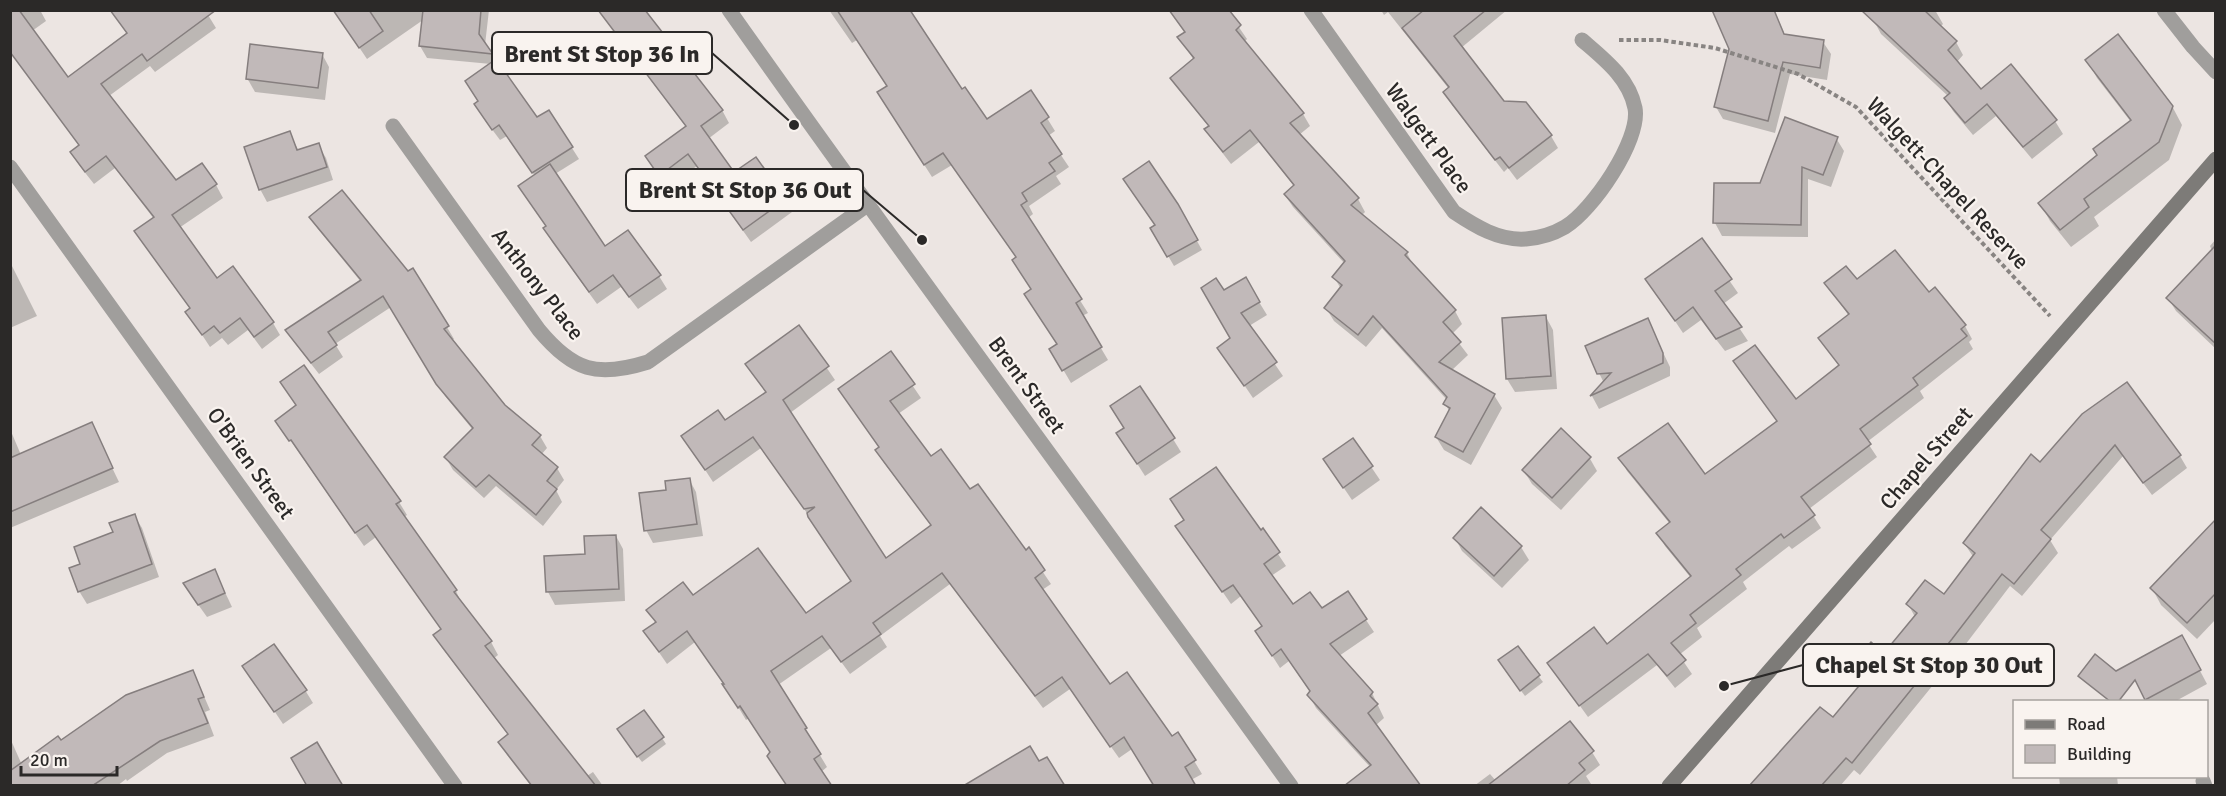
<svg xmlns="http://www.w3.org/2000/svg" width="2226" height="796" viewBox="0 0 2226 796" font-family="Signika,sans-serif">
	<style>
		.shadow { fill: #0003 }
		.building { fill: #c1b9b9; stroke: #857e7e; stroke-width: 1.5 }
		.lines { fill: none; stroke-linecap: round; stroke-linejoin: round }
		.path { stroke: #888482; stroke-width: 4; stroke-dasharray: 4.5 3; stroke-linecap: butt }
		.street { stroke: #a09e9c; stroke-width: 15 }
		.secondary { stroke: #7d7b78; stroke-width: 15 }
		.labels { text-anchor: middle; dominant-baseline: central; stroke-width: 4.5; stroke-linejoin: round; paint-order: stroke }
		.street-label { font-size: 22px; fill: #2b2928; stroke: #f9f3ef }
		.leader { fill: none; stroke: #2b2928; stroke-width: 2 }
		.callout-dot { fill: #2b2928; stroke: #f9f3ef; stroke-width: 2 }
		.callout { fill: #f9f3ef; stroke: #2b2928; stroke-width: 2 }
		.callout-label { font-size: 24px; text-anchor: middle; font-weight: bold; fill: #2b2928 }
	</style>
	<rect width="100%" height="100%" fill="#ece5e2"/>
	<g class="shadow">
		<polygon points="10,10 40,10 46,21 32,31 68,80 127,34 116,17 205,10 216,28 155,72 150,66 109,96 176,182 216,185 223,198 179,228 217,280 273,323 280,335 262,349 248,330 228,345 222,338 210,347 187,312 191,310 144,244 154,219 115,168 94,184 79,165 72,153 80,146 29,76"/>
		<polygon points="334,10 489,10 485,45 537,119 549,112 579,159 555,174 605,248 659,276 667,289 638,309 621,287 597,304 552,242 545,229 547,227 528,199 535,176 507,136 500,140 482,116 480,102 491,64 427,58 420,46 423,20 367,59"/>
		<polygon points="598,10 643,10 722,110 729,123 708,139 734,174 755,159 792,212 751,242 697,166 667,187 654,168 686,127"/>
		<polygon points="829,10 880,10 962,91 987,121 1031,92 1055,131 1048,136 1069,167 1056,176 1061,184 1029,206 1033,214 1028,218 1088,313 1082,316 1108,360 1071,383 1051,349 1058,345 1017,258 952,165 932,177 886,105 888,87 857,40 852,43"/>
		<polygon points="1169,10 1227,10 1247,39 1244,42 1303,114 1310,126 1299,135 1358,199 1365,212 1361,216 1407,253 1414,267 1455,311 1462,324 1452,334 1468,355 1451,371 1494,395 1502,408 1471,465 1444,450 1436,437 1450,412 1445,404 1447,400 1382,328 1366,347 1334,321 1326,308 1341,289 1334,277 1345,264 1293,207 1285,195 1294,186 1259,142 1231,164 1214,142 1206,129 1209,127 1180,91 1172,78 1194,60 1179,38 1185,33"/>
		<polygon points="1381,10 1507,10 1461,48 1504,102 1551,136 1558,148 1517,180 1508,168 1504,172 1452,105 1445,92 1449,89 1388,12 1384,15"/>
		<polygon points="1714,10 1774,10 1785,35 1823,42 1831,54 1827,80 1790,74 1775,133 1723,119 1716,107 1731,49"/>
		<polygon points="1884,10 1935,10 1943,24 1940,27 1956,42 1963,55 1957,62 1981,91 2055,121 2063,134 2032,159 1996,116 1973,135 1953,111 1946,98 1948,96 1881,34 1874,21"/>
		<polygon points="322,54 329,67 325,100 255,92 247,78"/>
		<polygon points="2087,60 2172,106 2182,125 2169,160 2094,217 2099,226 2071,247 2050,221 2040,203 2098,156 2131,122 2097,78"/>
		<polygon points="289,133 299,151 318,145 326,158 333,180 267,202 260,189"/>
		<polygon points="1836,138 1844,151 1831,187 1808,179 1808,237 1722,236 1715,223 1761,185"/>
		<polygon points="1130,189 1177,205 1202,250 1174,266 1152,228 1156,226"/>
		<polygon points="311,217 408,273 413,270 454,339 451,341 504,406 540,436 547,448 541,455 557,468 564,480 556,490 562,502 543,526 496,486 484,498 453,470 446,458 473,430 445,396 391,307 335,344 343,357 319,374 294,342 287,330 361,282 318,229"/>
		<polygon points="2216,239 2216,349 2176,311 2168,298 2212,251 2210,246"/>
		<polygon points="1701,240 1738,293 1723,304 1748,341 1725,351 1701,320 1683,333 1647,279"/>
		<polygon points="12,266 37,316 10,328 10,267"/>
		<polygon points="1245,279 1267,315 1249,326 1283,376 1253,398 1219,348 1232,338"/>
		<polygon points="1857,282 1929,294 1935,289 1965,326 1972,339 1969,342 1973,349 1920,391 1924,398 1867,442 1877,457 1809,509 1821,528 1792,549 1789,546 1743,582 1747,589 1697,628 1702,637 1679,655 1692,674 1675,688 1657,665 1588,717 1549,663 1606,646 1691,578 1665,546 1658,533 1670,524 1627,471 1620,458 1705,476 1778,422 1735,362 1795,401 1840,367 1820,338 1849,316 1826,283"/>
		<polygon points="1546,317 1553,330 1557,389 1515,392 1507,379"/>
		<polygon points="1647,319 1670,367 1670,376 1599,409 1592,396 1604,383 1599,373"/>
		<polygon points="799,327 835,380 790,413 886,560 932,526 884,463 877,451 880,449 840,389 891,354 921,398 898,414 931,458 970,491 1025,552 1028,550 1051,584 1042,590 1110,686 1172,738 1178,734 1202,774 1191,780 1132,749 1119,758 1070,689 1043,708 950,584 880,636 887,647 850,674 831,648 778,685 827,767 821,772 771,753 749,718 746,720 725,685 695,642 667,664 645,632 656,624 648,610 693,597 806,615 852,582 809,516 761,448 713,482 683,436 724,422 767,393 747,364"/>
		<polygon points="304,367 399,502 407,515 404,517 456,591 462,604 491,642 498,655 493,659 587,776 593,772 603,786 531,786 507,755 500,742 509,736 442,648 435,635 442,630 376,537 364,546 277,421 297,406 282,383"/>
		<polygon points="2083,415 2180,456 2187,468 2152,495 2123,456 2050,540 2058,553 2022,596 2010,586 1959,653 1860,775 1854,770 1840,786 1764,786 1833,719 1866,679 1855,663 1884,655 1915,617 1908,604 1944,596 1974,558 1964,543 2040,464"/>
		<polygon points="91,424 119,482 10,528 10,429 21,455"/>
		<polygon points="1173,439 1181,452 1145,476 1126,446"/>
		<polygon points="1353,440 1380,480 1352,500 1333,472"/>
		<polygon points="1589,457 1597,471 1561,510 1532,484 1524,471"/>
		<polygon points="689,479 696,492 703,536 653,543 646,530 668,491"/>
		<polygon points="1172,500 1261,532 1262,530 1286,566 1271,576 1292,606 1322,611 1348,593 1374,632 1339,656 1372,693 1384,718 1375,726 1371,768 1316,708 1309,695 1311,693 1289,661 1280,668 1257,632 1263,627 1241,596 1231,604 1177,526 1185,521"/>
		<polygon points="134,515 142,528 159,577 87,604 79,591 82,565"/>
		<polygon points="616,536 623,549 625,601 555,605 548,592 586,556"/>
		<polygon points="1455,538 1521,547 1529,560 1502,588 1462,551"/>
		<polygon points="2216,538 2216,619 2197,639 2161,605 2152,588"/>
		<polygon points="215,571 232,607 207,617 192,596"/>
		<polygon points="1517,648 1543,682 1525,696 1503,667"/>
		<polygon points="2189,650 2207,684 2174,702 2148,702 2129,666"/>
		<polygon points="244,666 305,690 313,703 283,724"/>
		<polygon points="193,671 210,710 205,712 214,736 167,753 127,781 126,779 117,786 10,786 10,738 22,765 61,742"/>
		<polygon points="1569,723 1592,752 1600,765 1586,776 1591,784 1589,786 1474,786 1490,774 1496,781"/>
		<polygon points="622,736 662,738 666,744 642,762"/>
		<polygon points="2059,776 2117,776 2118,786 2060,786"/>
	</g>
	<g class="building">
		<polygon points="10,10 19,10 68,77 127,33 110,10 216,10 147,61 142,54 101,84 176,180 202,163 217,184 172,215 217,278 233,266 274,322 254,337 240,318 220,333 214,326 202,335 185,312 190,308 134,231 154,217 106,156 85,172 70,152 79,145 10,52"/>
		<polygon points="333,10 369,10 383,31 359,48"/>
		<polygon points="423,10 481,10 479,34 493,54 419,46"/>
		<polygon points="598,10 645,10 723,110 701,126 734,172 756,157 786,199 743,230 688,154 659,176 645,156 686,126"/>
		<polygon points="837,10 910,10 962,89 965,87 987,119 1031,90 1049,117 1041,123 1062,154 1049,163 1055,171 1022,193 1027,201 1021,205 1082,299 1076,303 1102,347 1062,371 1049,349 1057,344 1024,294 1031,289 1012,260 1016,257 943,153 924,165 877,92 887,86"/>
		<polygon points="1169,10 1229,10 1241,25 1236,30 1304,113 1290,123 1359,198 1351,205 1408,252 1405,255 1456,310 1443,322 1461,342 1439,362 1495,394 1463,452 1435,437 1450,408 1443,404 1447,397 1373,316 1358,335 1324,308 1342,285 1332,277 1345,261 1284,194 1294,185 1250,130 1223,152 1204,129 1209,126 1170,78 1194,58 1177,37 1185,32"/>
		<polygon points="1424,10 1486,10 1454,36 1504,101 1526,102 1552,135 1509,168 1500,157 1495,160 1443,92 1449,87 1402,28"/>
		<polygon points="1712,10 1774,10 1784,34 1824,40 1820,68 1783,62 1768,121 1714,107 1729,49"/>
		<polygon points="1861,10 1924,10 1957,41 1948,50 1981,89 2011,64 2057,120 2023,147 1987,104 1965,123 1944,98 1950,93"/>
		<polygon points="2118,34 2173,106 2159,142 2084,199 2089,207 2060,230 2038,203 2097,155 2093,149 2131,120 2085,60"/>
		<polygon points="250,44 323,53 318,88 246,79"/>
		<polygon points="496,59 537,117 549,110 573,147 532,173 499,125 492,130 474,104 478,101 465,81"/>
		<polygon points="1785,117 1838,137 1823,175 1802,167 1801,225 1713,223 1714,183 1760,183"/>
		<polygon points="290,131 297,150 319,143 327,167 259,190 244,147"/>
		<polygon points="1149,161 1178,204 1198,240 1167,257 1150,228 1155,225 1123,179"/>
		<polygon points="550,164 605,246 628,230 661,275 629,297 613,275 589,292 543,228 546,226 518,186"/>
		<polygon points="342,190 408,271 413,268 449,326 444,329 505,405 541,435 532,445 558,467 547,481 557,489 536,515 489,475 476,487 444,457 473,428 436,384 383,296 328,332 337,345 311,363 285,330 361,280 309,217"/>
		<polygon points="1702,238 1732,279 1715,291 1742,327 1716,339 1693,307 1675,321 1645,279"/>
		<polygon points="2216,245 2216,344 2166,298"/>
		<polygon points="1895,250 1929,292 1935,287 1966,325 1961,329 1967,336 1913,378 1918,385 1860,429 1871,444 1801,497 1815,515 1784,538 1781,534 1736,569 1741,575 1690,615 1696,623 1671,643 1686,660 1667,676 1648,654 1579,706 1547,663 1594,627 1607,644 1691,576 1656,533 1670,522 1618,458 1668,423 1705,474 1777,421 1733,361 1755,345 1796,399 1839,365 1818,338 1849,314 1824,283 1846,266 1857,279"/>
		<polygon points="1246,277 1260,302 1241,313 1277,362 1244,386 1217,348 1230,338 1201,288 1216,278 1224,290"/>
		<polygon points="1546,315 1551,376 1506,379 1502,318"/>
		<polygon points="1648,318 1663,353 1663,363 1590,396 1611,373 1597,374 1585,346"/>
		<polygon points="799,325 829,366 783,400 886,558 931,525 875,450 879,447 838,389 891,351 915,384 890,401 931,456 941,449 970,489 978,484 1026,550 1029,547 1045,570 1035,578 1110,684 1127,672 1172,736 1178,732 1196,760 1185,767 1196,786 1154,786 1124,737 1110,747 1062,677 1035,696 942,573 873,623 881,634 841,662 822,636 771,671 807,728 805,729 821,754 814,759 832,786 787,786 767,756 770,752 740,706 738,708 722,684 724,684 687,631 659,652 643,631 656,622 646,610 683,582 693,595 758,548 806,613 851,581 808,517 807,513 815,507 804,509 753,437 705,470 681,436 718,410 725,420 766,392 745,364"/>
		<polygon points="304,365 401,501 396,504 457,590 454,592 492,641 485,646 596,786 532,786 498,742 508,734 433,635 441,629 367,525 355,533 291,440 289,441 275,421 296,405 280,382"/>
		<polygon points="2127,382 2181,455 2143,483 2115,445 2041,530 2051,539 2014,584 2002,574 1952,639 1852,763 1846,758 1821,786 1749,786 1820,707 1833,717 1868,675 1853,663 1871,642 1884,653 1917,613 1906,604 1925,580 1944,594 1975,553 1963,543 2031,454 2040,462 2082,414"/>
		<polygon points="1140,386 1175,438 1137,464 1116,433 1124,428 1110,406"/>
		<polygon points="92,422 113,468 10,512 10,458"/>
		<polygon points="1561,428 1591,457 1552,498 1522,470"/>
		<polygon points="1353,438 1373,466 1343,488 1323,459"/>
		<polygon points="1216,467 1261,530 1263,528 1280,552 1264,564 1293,604 1310,592 1322,608 1348,591 1367,619 1330,644 1373,692 1370,696 1378,704 1368,713 1421,786 1344,786 1371,765 1307,695 1310,691 1281,649 1272,656 1255,631 1262,626 1233,585 1222,592 1175,526 1184,520 1170,499"/>
		<polygon points="690,478 697,524 644,531 639,493 666,490 665,481"/>
		<polygon points="1481,507 1522,546 1494,576 1453,538"/>
		<polygon points="135,514 152,564 78,592 69,568 80,564 74,547 113,532 109,523"/>
		<polygon points="2216,519 2216,593 2187,623 2150,588"/>
		<polygon points="616,535 619,589 546,592 544,556 585,554 584,536"/>
		<polygon points="215,569 225,593 198,605 183,583"/>
		<polygon points="2182,635 2201,670 2145,700 2135,680 2118,702 2111,702 2078,676 2095,654 2116,671"/>
		<polygon points="274,644 307,690 274,712 242,666"/>
		<polygon points="1518,646 1540,675 1520,691 1498,660"/>
		<polygon points="193,670 204,697 198,699 208,723 160,741 92,786 10,786 10,771 58,736 61,740 126,695"/>
		<polygon points="644,710 664,737 637,757 617,729"/>
		<polygon points="1570,721 1594,751 1579,763 1585,770 1566,786 1487,786"/>
		<polygon points="317,742 343,786 307,786 291,758"/>
		<polygon points="1030,746 1039,761 1047,757 1065,786 963,786"/>
	</g>
	<g class="lines">
		<polyline class="path" points="1619,40 1660,40 1715,48 1798,74 1856,107 2050,316"/>
		<g class="street">
			<path d="M729,10c184,261 375,516 562,776"/>
			<path d="M1311,10l143,202c21,14 45,29 72,27 13,-1 27,-5 39,-12 27,-16 76,-87 70,-119 -6,-30 -31,-49 -53,-68"/>
			<polyline points="2164,10 2193,47 2216,72"/>
			<path d="M393,126l146,204c34,41 58,48 109,32l218,-156"/>
			<polyline points="10,167 455,786"/>
			<polyline points="2203,781 2205,786"/>
		</g>
		<polyline class="secondary" points="1669,786 2216,159"/>
	</g>
	<g class="labels">
		<g class="street-label">
			<text transform="translate(1429 138) rotate(54)">Walgett Place</text>
			<text transform="translate(1948 183) rotate(47)">Walgett-Chapel Reserve</text>
			<text transform="translate(538 284) rotate(52)">Anthony Place</text>
			<text transform="translate(1027 385) rotate(54)">Brent Street</text>
			<text transform="translate(1926 458) rotate(-49)">Chapel Street</text>
			<text transform="translate(251 463) rotate(54)">O'Brien Street</text>
		</g>
	</g>
	<path class="leader" d="M794 125L712 53M922 240L863 190M1724 686L1803 665"/>
	<g class="callout-dot">
		<circle cx="794" cy="125" r="6"/>
		<circle cx="922" cy="240" r="6"/>
		<circle cx="1724" cy="686" r="6"/>
	</g>
	<g class="callout">
		<rect x="492" y="32" width="220" height="42" rx="6"/>
		<rect x="626" y="169" width="237" height="42" rx="6"/>
		<rect x="1803" y="644" width="251" height="42" rx="6"/>
	</g>
	<g class="callout-label">
		<text x="602" y="62">Brent St Stop 36 In</text>
		<text x="745" y="198">Brent St Stop 36 Out</text>
		<text x="1929" y="673">Chapel St Stop 30 Out</text>
	</g>
	<rect width="2226" height="796" fill="none" stroke="#2b2928" stroke-width="24"/>
	<rect x="2013" y="700" width="195" height="78" fill="#f9f3ef" stroke="#a7a29f" stroke-width="1.5"/>
	<rect x="2025" y="720" width="30" height="9" fill="#7d7b78" stroke="#a7a29f" stroke-width="1.5"/>
	<text x="2067" y="730" font-size="18" fill="#2b2928">Road</text>
	<rect x="2025" y="745" width="30" height="18" fill="#c1b9b9" stroke="#a7a29f" stroke-width="1.5"/>
	<text x="2067" y="760" font-size="18" fill="#2b2928">Building</text>
	<path d="M21 766v9h96v-9" fill="none" stroke="#2b2928" stroke-width="3"/>
	<text x="30" y="766" font-size="18" fill="#2b2928" stroke="#f9f3ef" stroke-width="4.5" paint-order="stroke">20 m</text>
</svg>
